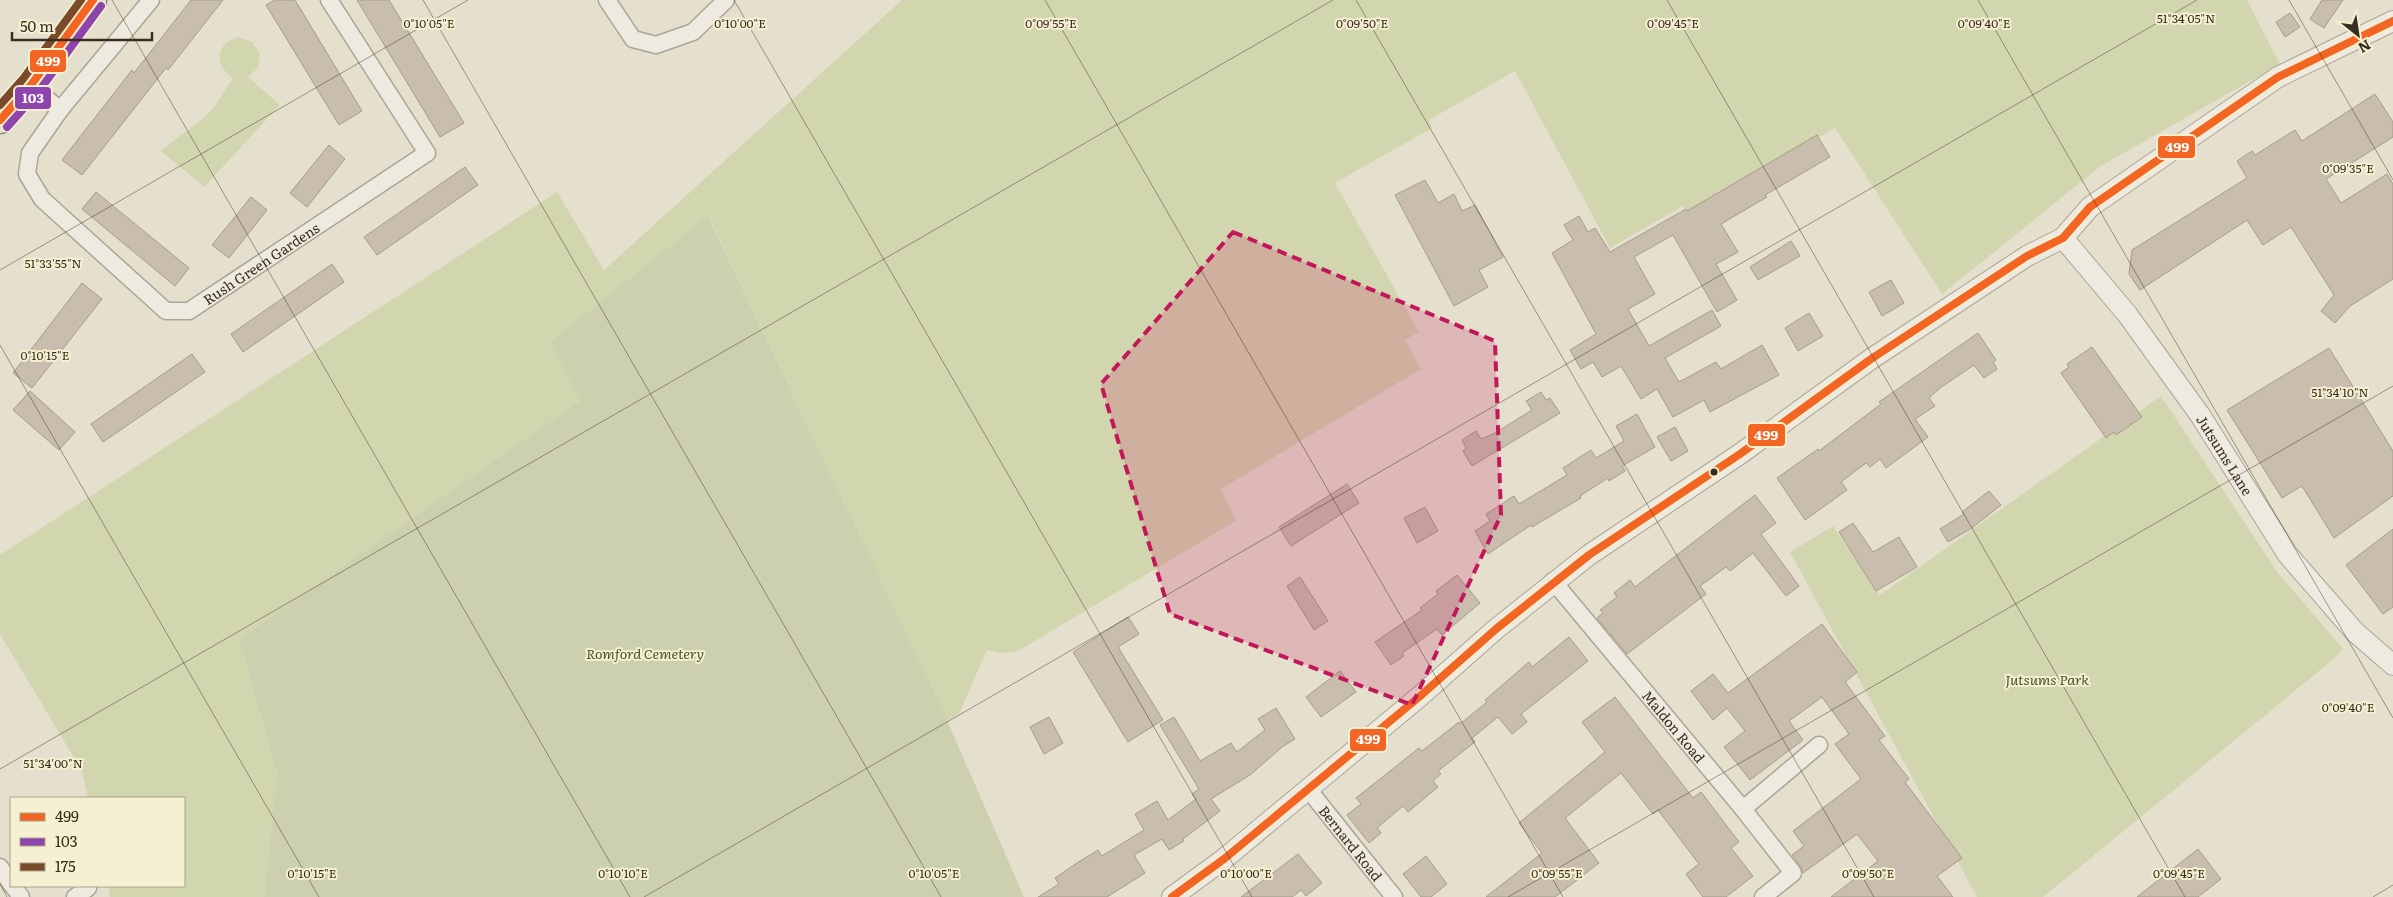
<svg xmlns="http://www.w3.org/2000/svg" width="2393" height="897" viewBox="0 0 2393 897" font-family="Literata,serif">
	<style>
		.green { fill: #d2d6af }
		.cemetery { fill: #cdd0af }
		.building { fill: #c9beae; stroke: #a59c8c }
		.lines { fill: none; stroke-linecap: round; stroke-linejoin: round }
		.minor-casing { stroke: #aaa596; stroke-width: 19 }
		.tertiary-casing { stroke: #aaa596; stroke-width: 22 }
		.primary-casing { stroke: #908a7d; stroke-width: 29 }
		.minor { stroke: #eeeadf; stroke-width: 16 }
		.tertiary { stroke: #eeeadf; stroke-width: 20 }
		.primary { stroke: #e5e1d0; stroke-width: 26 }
		.bus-1-casing { stroke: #f6f0d3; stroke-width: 11 }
		.bus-2-casing { stroke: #f6f0d3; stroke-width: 11 }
		.bus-3-casing { stroke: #f6f0d3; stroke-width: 11 }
		.bus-1 { stroke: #f26522; stroke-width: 8 }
		.bus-2 { stroke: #8e44ad; stroke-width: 8 }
		.bus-3 { stroke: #7a4b2a; stroke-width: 8 }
		.marked { fill: #c2185b; fill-opacity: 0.2; stroke: #c2185b; stroke-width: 4; stroke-dasharray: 10 6; stroke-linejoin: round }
		.ticks { fill: none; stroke: #392e1e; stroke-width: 1; stroke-opacity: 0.45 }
		.bus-dot { fill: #392e1e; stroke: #f6f0d3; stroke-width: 2 }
		.labels { text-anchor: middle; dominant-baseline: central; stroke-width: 4; stroke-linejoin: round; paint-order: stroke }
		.street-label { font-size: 14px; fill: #392e1e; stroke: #f6f0d3 }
		.park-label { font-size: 14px; font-style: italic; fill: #455624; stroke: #f6f0d3 }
		.ticks-label { font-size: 12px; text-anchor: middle; fill: #392e1e; stroke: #f6f0d3; stroke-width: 4; stroke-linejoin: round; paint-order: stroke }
		.line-badge { stroke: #f6f0d3; stroke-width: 2 }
		.badge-label { font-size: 14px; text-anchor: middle; font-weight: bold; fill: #fff }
	</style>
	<rect width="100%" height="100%" fill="#e5e0cd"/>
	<g class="green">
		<polygon points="902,0 2247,0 2280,64 2101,166 1942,294 1835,128 1688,211 1683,206 1610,248 1515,71 1429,120 1432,128 1335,183 1419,332 1405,340 1421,369 1221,489 1236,521 1018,651 1002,653 987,650 959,714 947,721 709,217 581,401 239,639 277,774 264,897 110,897 108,886 184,886 184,798 88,798 82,771 0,634 0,555 557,192 604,270"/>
		<path d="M239,37l13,5 8,12 -2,14 -10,9 32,28 -76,82 -43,-36c17,-15 37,-26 52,-43 7,-9 13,-21 20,-30 -19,-12 -18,-36 6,-41z"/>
		<polygon points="2161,396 2278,573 2343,649 2335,658 2043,897 1977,897 1790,552 1833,526 1880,595"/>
	</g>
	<polygon class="cemetery" points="708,216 943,711 1024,897 264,897 277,774 239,639 580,401 550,342"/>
	<g class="building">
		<polygon points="191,0 223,0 168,70 166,68 82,175 62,160 132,70 134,73"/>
		<polygon points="275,0 295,0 362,111 339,125 266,5"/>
		<polygon points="357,0 389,0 464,123 440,137"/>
		<polygon points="2322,0 2343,0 2324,28 2310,19"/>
		<polygon points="2290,13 2300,27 2285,37 2276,22"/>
		<polygon points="2375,94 2393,122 2393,137 2326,179 2341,203 2387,174 2393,184 2393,279 2350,306 2335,323 2321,311 2334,295 2291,227 2263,245 2247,220 2140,290 2129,274 2132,250 2247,178 2237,161 2252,151 2255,155 2295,130 2302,141"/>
		<polygon points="1817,135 1830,157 1765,195 1767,197 1721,224 1738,252 1716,264 1737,300 1717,312 1673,235 1634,257 1655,294 1628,309 1649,346 1712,310 1721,326 1665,358 1679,382 1716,362 1721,369 1762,345 1779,375 1710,412 1704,400 1673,417 1657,389 1641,399 1621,366 1602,377 1593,362 1581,369 1570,350 1596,334 1552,253 1573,240 1564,225 1579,216 1588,232 1595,228 1610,252 1686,209 1687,211"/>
		<polygon points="329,145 345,159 307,207 290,193"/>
		<polygon points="465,167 478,185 377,255 364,237"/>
		<polygon points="1425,180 1438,203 1454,194 1462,211 1475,205 1503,257 1479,270 1488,287 1454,306 1395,195"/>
		<polygon points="96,192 189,268 175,286 82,209"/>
		<polygon points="251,197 267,210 229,258 212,245"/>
		<polygon points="1791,241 1800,256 1758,280 1750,267"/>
		<polygon points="332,264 344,282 243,352 231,334"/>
		<polygon points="1891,280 1904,303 1882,316 1869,292"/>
		<polygon points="82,283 102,299 32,388 13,373"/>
		<polygon points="1809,313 1823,336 1798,351 1785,328"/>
		<polygon points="1978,333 1996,360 1993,362 1997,369 1984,378 1974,365 1940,388 1929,398 1935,406 1915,419 1928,437 1886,468 1880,459 1870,467 1866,463 1841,482 1847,490 1805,520 1777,478 1818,449 1819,451 1881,404 1879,402"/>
		<polygon points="2092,347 2142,417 2116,435 2114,432 2106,438 2061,373 2069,367 2067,364"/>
		<polygon points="2329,348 2393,451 2393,496 2334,538 2302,486 2282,498 2227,410"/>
		<polygon points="192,354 205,372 103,442 91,424"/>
		<polygon points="30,391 75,432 59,450 13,410"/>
		<polygon points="1541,392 1546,400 1550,398 1560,413 1472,466 1463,451 1466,448 1462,440 1476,431 1481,439 1495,433 1532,410 1526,401"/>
		<polygon points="1637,414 1655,447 1622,466 1625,471 1609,481 1608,478 1580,496 1581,498 1532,527 1531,525 1488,554 1475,531 1490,521 1486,514 1514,496 1519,504 1567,475 1563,468 1591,450 1596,458 1624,441 1616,426"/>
		<polygon points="1675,427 1688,451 1671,461 1657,437"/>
		<polygon points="1347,484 1359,503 1291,546 1279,527"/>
		<polygon points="1989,491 2001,505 1972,528 1948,542 1940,529 1964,514 1962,512"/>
		<polygon points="1755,495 1776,523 1761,534 1799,586 1786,596 1753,553 1730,571 1726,567 1700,586 1706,594 1627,654 1597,618 1603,613 1600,610 1617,597 1614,593 1630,580 1635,587"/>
		<polygon points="1425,507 1438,531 1417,543 1404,518"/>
		<polygon points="1853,523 1873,552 1899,537 1917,567 1876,591 1839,532"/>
		<polygon points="2393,529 2393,607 2383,614 2346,565"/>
		<polygon points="1457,575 1480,603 1442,635 1437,629 1402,653 1404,656 1391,665 1375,642 1422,610 1420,608 1438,594 1436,591"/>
		<polygon points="1300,577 1328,621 1314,630 1287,586"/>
		<polygon points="1128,617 1139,634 1118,647 1163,720 1128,742 1073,652"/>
		<polygon points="1822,624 1857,672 1845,682 1885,736 1879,740 1909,779 1905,782 1962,858 1937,876 1953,897 1831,897 1878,861 1857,834 1803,873 1801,867 1792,855 1804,846 1793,831 1861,779 1835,744 1849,734 1822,697 1789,721 1803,740 1750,780 1724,747 1745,731 1727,708 1713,720 1691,691 1713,674 1728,693"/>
		<polygon points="1569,637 1588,661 1521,714 1527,722 1512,734 1498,717 1472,738 1475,742 1438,771 1441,774 1433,781 1438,787 1408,812 1403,806 1377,828 1381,833 1369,843 1347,815 1361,804 1356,798 1419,748 1422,751 1459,722 1460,724 1487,702 1485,700 1529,662 1532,667"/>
		<polygon points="1340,671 1356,692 1321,717 1306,697"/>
		<polygon points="1615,697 1693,798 1701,792 1739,842 1731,848 1753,876 1726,897 1703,897 1686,874 1699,864 1658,810 1653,814 1621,773 1565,818 1599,863 1555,897 1486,897 1542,853 1519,823 1605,752 1582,722"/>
		<polygon points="1276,708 1295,739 1282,747 1250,775 1211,799 1220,811 1183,839 1184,841 1169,850 1162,839 1134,855 1145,873 1107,897 1038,897 1059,884 1055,878 1077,863 1098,850 1102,856 1144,830 1135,814 1157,801 1168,820 1196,799 1192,794 1199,789 1160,725 1174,717 1200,761 1231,743 1237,752 1265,730 1258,719"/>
		<polygon points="1049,717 1063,743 1044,754 1030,727"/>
		<polygon points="2198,849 2221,879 2198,897 2137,897"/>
		<polygon points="1298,854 1322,883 1306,896 1301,890 1292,897 1241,897"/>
		<polygon points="1426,856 1447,884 1431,897 1421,897 1403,874"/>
	</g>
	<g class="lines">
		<g class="minor-casing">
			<g id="minor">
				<path id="s1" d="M151,0l-91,110 -30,43 -3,21 15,25 124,112h23l238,-158 -98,-153"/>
				<polyline points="607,0 633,39 656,45 693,32 726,0"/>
				<polyline points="31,85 60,110"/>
				<path id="s2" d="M1553,581l190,228 50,64 -30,24"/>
				<path id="s3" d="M1308,789l86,108"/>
				<polyline points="1743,809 1819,745"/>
				<polyline points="0,867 11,884"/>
				<polyline points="13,886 21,897"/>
				<polyline points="75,897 88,888"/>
			</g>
		</g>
		<g class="tertiary-casing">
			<g id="tertiary">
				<path id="s4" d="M2063,238l64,76 73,101 88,140 67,77 38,33"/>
				<polyline points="1172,897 1224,859 1419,697 1496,629 1589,555 1740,454 1871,359 2027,256 2063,238 2090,207 2278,77 2393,21"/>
			</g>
		</g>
		<g class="primary-casing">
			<polyline id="primary" points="0,120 31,85 93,0"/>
		</g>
		<use href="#minor" class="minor"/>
		<use href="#tertiary" class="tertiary"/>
		<use href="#primary" class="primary"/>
		<g class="bus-1-casing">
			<g id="bus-1">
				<polyline points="0,120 31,85 93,0"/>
				<polyline points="1172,897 1224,859 1419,697 1496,629 1589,555 1740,454 1871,359 2027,256 2063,238 2090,207 2278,77 2393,21"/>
			</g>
		</g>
		<g class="bus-2-casing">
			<polyline id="bus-2" points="7,127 39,91 101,6"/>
		</g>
		<g class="bus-3-casing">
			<polyline id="bus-3" points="0,105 23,79 81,0"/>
		</g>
		<use href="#bus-1" class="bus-1"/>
		<use href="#bus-2" class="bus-2"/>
		<use href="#bus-3" class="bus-3"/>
	</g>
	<path class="marked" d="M1233,232l262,109 6,174 -89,190 -242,-91 -69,-230z"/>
	<path class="ticks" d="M112,0l518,897M423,0l518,897M734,0l518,897M1045,0l518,897M1356,0l518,897M1667,0l518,897M1978,0l415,718M2289,0l104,180M0,270l468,-270M0,345l319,552M0,769l1333,-769M0,884l7,13M644,897l1553,-897M1508,897l885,-511M2373,897l20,-12"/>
	<circle class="bus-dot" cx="1714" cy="472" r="4.5"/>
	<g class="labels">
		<g class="street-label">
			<text stroke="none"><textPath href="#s1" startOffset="522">Rush Green Gardens</textPath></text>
			<text stroke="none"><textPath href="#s4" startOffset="271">Jutsums Lane</textPath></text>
			<text stroke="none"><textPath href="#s2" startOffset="189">Maldon Road</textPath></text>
			<text stroke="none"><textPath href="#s3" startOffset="69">Bernard Road</textPath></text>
		</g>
		<g class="park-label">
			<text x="645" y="653">Romford Cemetery</text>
			<text x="2047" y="679">Jutsums Park</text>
		</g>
	</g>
	<g class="ticks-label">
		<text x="2186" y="23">51°34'05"N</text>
		<text x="1051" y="28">0°09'55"E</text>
		<text x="429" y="28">0°10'05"E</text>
		<text x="740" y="28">0°10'00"E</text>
		<text x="1362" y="28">0°09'50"E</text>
		<text x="1673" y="28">0°09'45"E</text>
		<text x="1984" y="28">0°09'40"E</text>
		<text x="2348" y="173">0°09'35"E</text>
		<text x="53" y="268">51°33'55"N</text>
		<text x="45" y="360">0°10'15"E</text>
		<text x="2340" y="397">51°34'10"N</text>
		<text x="2348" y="712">0°09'40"E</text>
		<text x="53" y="768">51°34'00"N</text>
		<text x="312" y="878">0°10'15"E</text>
		<text x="623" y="878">0°10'10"E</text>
		<text x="934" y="878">0°10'05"E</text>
		<text x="1246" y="878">0°10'00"E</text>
		<text x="1557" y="878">0°09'55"E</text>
		<text x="1868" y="878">0°09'50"E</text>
		<text x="2179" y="878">0°09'45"E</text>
	</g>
	<g class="line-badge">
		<rect x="29" y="49" width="38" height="24" rx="5" fill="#f26522"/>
		<rect x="14" y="86" width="38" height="24" rx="5" fill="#8e44ad"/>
		<rect x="2157" y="135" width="39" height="24" rx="5" fill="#f26522"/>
		<rect x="1747" y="423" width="39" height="24" rx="5" fill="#f26522"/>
		<rect x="1349" y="728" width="38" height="24" rx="5" fill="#f26522"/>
	</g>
	<g class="badge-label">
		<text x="48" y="66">499</text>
		<text x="33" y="103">103</text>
		<text x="2177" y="152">499</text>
		<text x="1766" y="440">499</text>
		<text x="1368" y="744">499</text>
	</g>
	<rect x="10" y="797" width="175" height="90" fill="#f6f0d3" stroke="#aaa28b"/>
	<rect x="20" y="813" width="25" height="8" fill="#f26522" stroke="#aaa28b"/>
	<text x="55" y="822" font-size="15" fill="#392e1e">499</text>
	<rect x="20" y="838" width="25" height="8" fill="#8e44ad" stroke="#aaa28b"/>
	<text x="55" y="847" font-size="15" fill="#392e1e">103</text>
	<rect x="20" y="863" width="25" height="8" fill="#7a4b2a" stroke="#aaa28b"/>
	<text x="55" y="872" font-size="15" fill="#392e1e">175</text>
	<g transform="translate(2358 35) rotate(150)" stroke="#f6f0d3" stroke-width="4" paint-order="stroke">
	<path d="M0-4L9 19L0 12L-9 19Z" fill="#392e1e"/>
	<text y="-8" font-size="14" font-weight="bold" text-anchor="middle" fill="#392e1e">N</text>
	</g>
	<path d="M12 32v8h140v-8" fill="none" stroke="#392e1e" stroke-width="2.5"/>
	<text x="20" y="32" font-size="15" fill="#392e1e" stroke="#f6f0d3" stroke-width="4" paint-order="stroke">50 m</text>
</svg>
